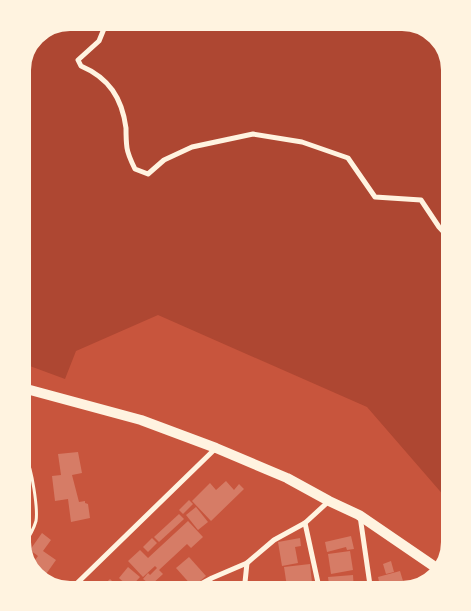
<svg xmlns="http://www.w3.org/2000/svg" width="471" height="611" viewBox="0 0 471 611" font-family="'PT Sans',sans-serif">
	<style>
		.green { fill: #ae4732 }
		.building { fill: #d67c66 }
		.lines { fill: none; stroke-linecap: round; stroke-linejoin: round }
		.service { stroke: #fff3e0; stroke-width: 3 }
		.minor { stroke: #fff3e0; stroke-width: 5 }
		.primary { stroke: #fff3e0; stroke-width: 10 }
		.rim { fill: none; stroke: #fff3e0; stroke-width: 6 }
	</style>
	<rect width="100%" height="100%" fill="#c8553d"/>
	<polygon class="green" points="69,19 405,19 444,41 452,69 452,505 367,407 158,315 76,351 65,379 19,362 19,66 36,31"/>
	<g class="building">
		<polygon points="78,452 82,473 72,475 79,502 85,501 85,503 88,504 90,518 71,522 68,499 55,501 52,476 61,475 58,454"/>
		<polygon points="226,481 234,490 239,484 244,489 211,521 192,501 210,483 216,490"/>
		<polygon points="189,500 193,504 183,514 179,510"/>
		<polygon points="196,507 208,522 198,530 186,515"/>
		<polygon points="179,514 184,519 159,542 154,537"/>
		<polygon points="188,521 203,537 191,548 187,544 159,570 163,574 151,585 143,579 148,573 150,575 157,568 155,566 143,577 128,561 140,550 148,558"/>
		<polygon points="42,533 51,540 43,551 56,560 44,577 30,567 38,556 30,550"/>
		<polygon points="351,536 354,549 347,550 346,547 327,552 325,542"/>
		<polygon points="152,538 157,543 148,552 143,547"/>
		<polygon points="300,538 301,546 295,547 298,563 282,566 278,542"/>
		<polygon points="350,551 353,570 331,574 328,554"/>
		<polygon points="189,557 206,576 193,587 176,568"/>
		<polygon points="391,561 394,572 386,574 383,564"/>
		<polygon points="310,564 312,583 287,587 284,567"/>
		<polygon points="128,567 140,577 130,588 119,578"/>
		<polygon points="400,571 406,591 388,592 388,589 381,591 378,577"/>
		<polygon points="353,575 354,591 330,592 328,577"/>
		<polygon points="110,579 123,592 96,592"/>
		<polygon points="159,581 168,592 153,592 150,589"/>
	</g>
	<g class="lines">
		<path class="service" d="M19,449c2,3 5,6 7,9 6,11 12,51 10,63 -3,11 -9,19 -15,28"/>
		<g class="minor">
			<path d="M108,19l-9,22 -21,19 3,6c28,12 41,32 45,62 0,7 0,13 1,20 1,7 5,15 8,21l13,5 16,-14 28,-13 61,-13 49,8 46,16 27,39 46,3 18,27 13,14"/>
			<polyline points="360,516 371,592"/>
			<polyline points="305,523 320,592"/>
			<polyline points="68,592 216,448"/>
			<polyline points="186,592 212,578 247,563 274,540 305,523 329,501"/>
			<polyline points="244,592 247,563"/>
		</g>
		<polyline class="primary" points="19,387 141,420 216,448 287,478 329,501 359,515 438,569"/>
	</g>
	<path d="M0 0H471V611H0ZM70 28H402A42 42 0 0 1 444 70V542A42 42 0 0 1 402 584H70A42 42 0 0 1 28 542V70A42 42 0 0 1 70 28Z" fill="#fff3e0" fill-rule="evenodd"/>
	<path class="rim" d="M70 28H402A42 42 0 0 1 444 70V542A42 42 0 0 1 402 584H70A42 42 0 0 1 28 542V70A42 42 0 0 1 70 28Z"/>
</svg>
